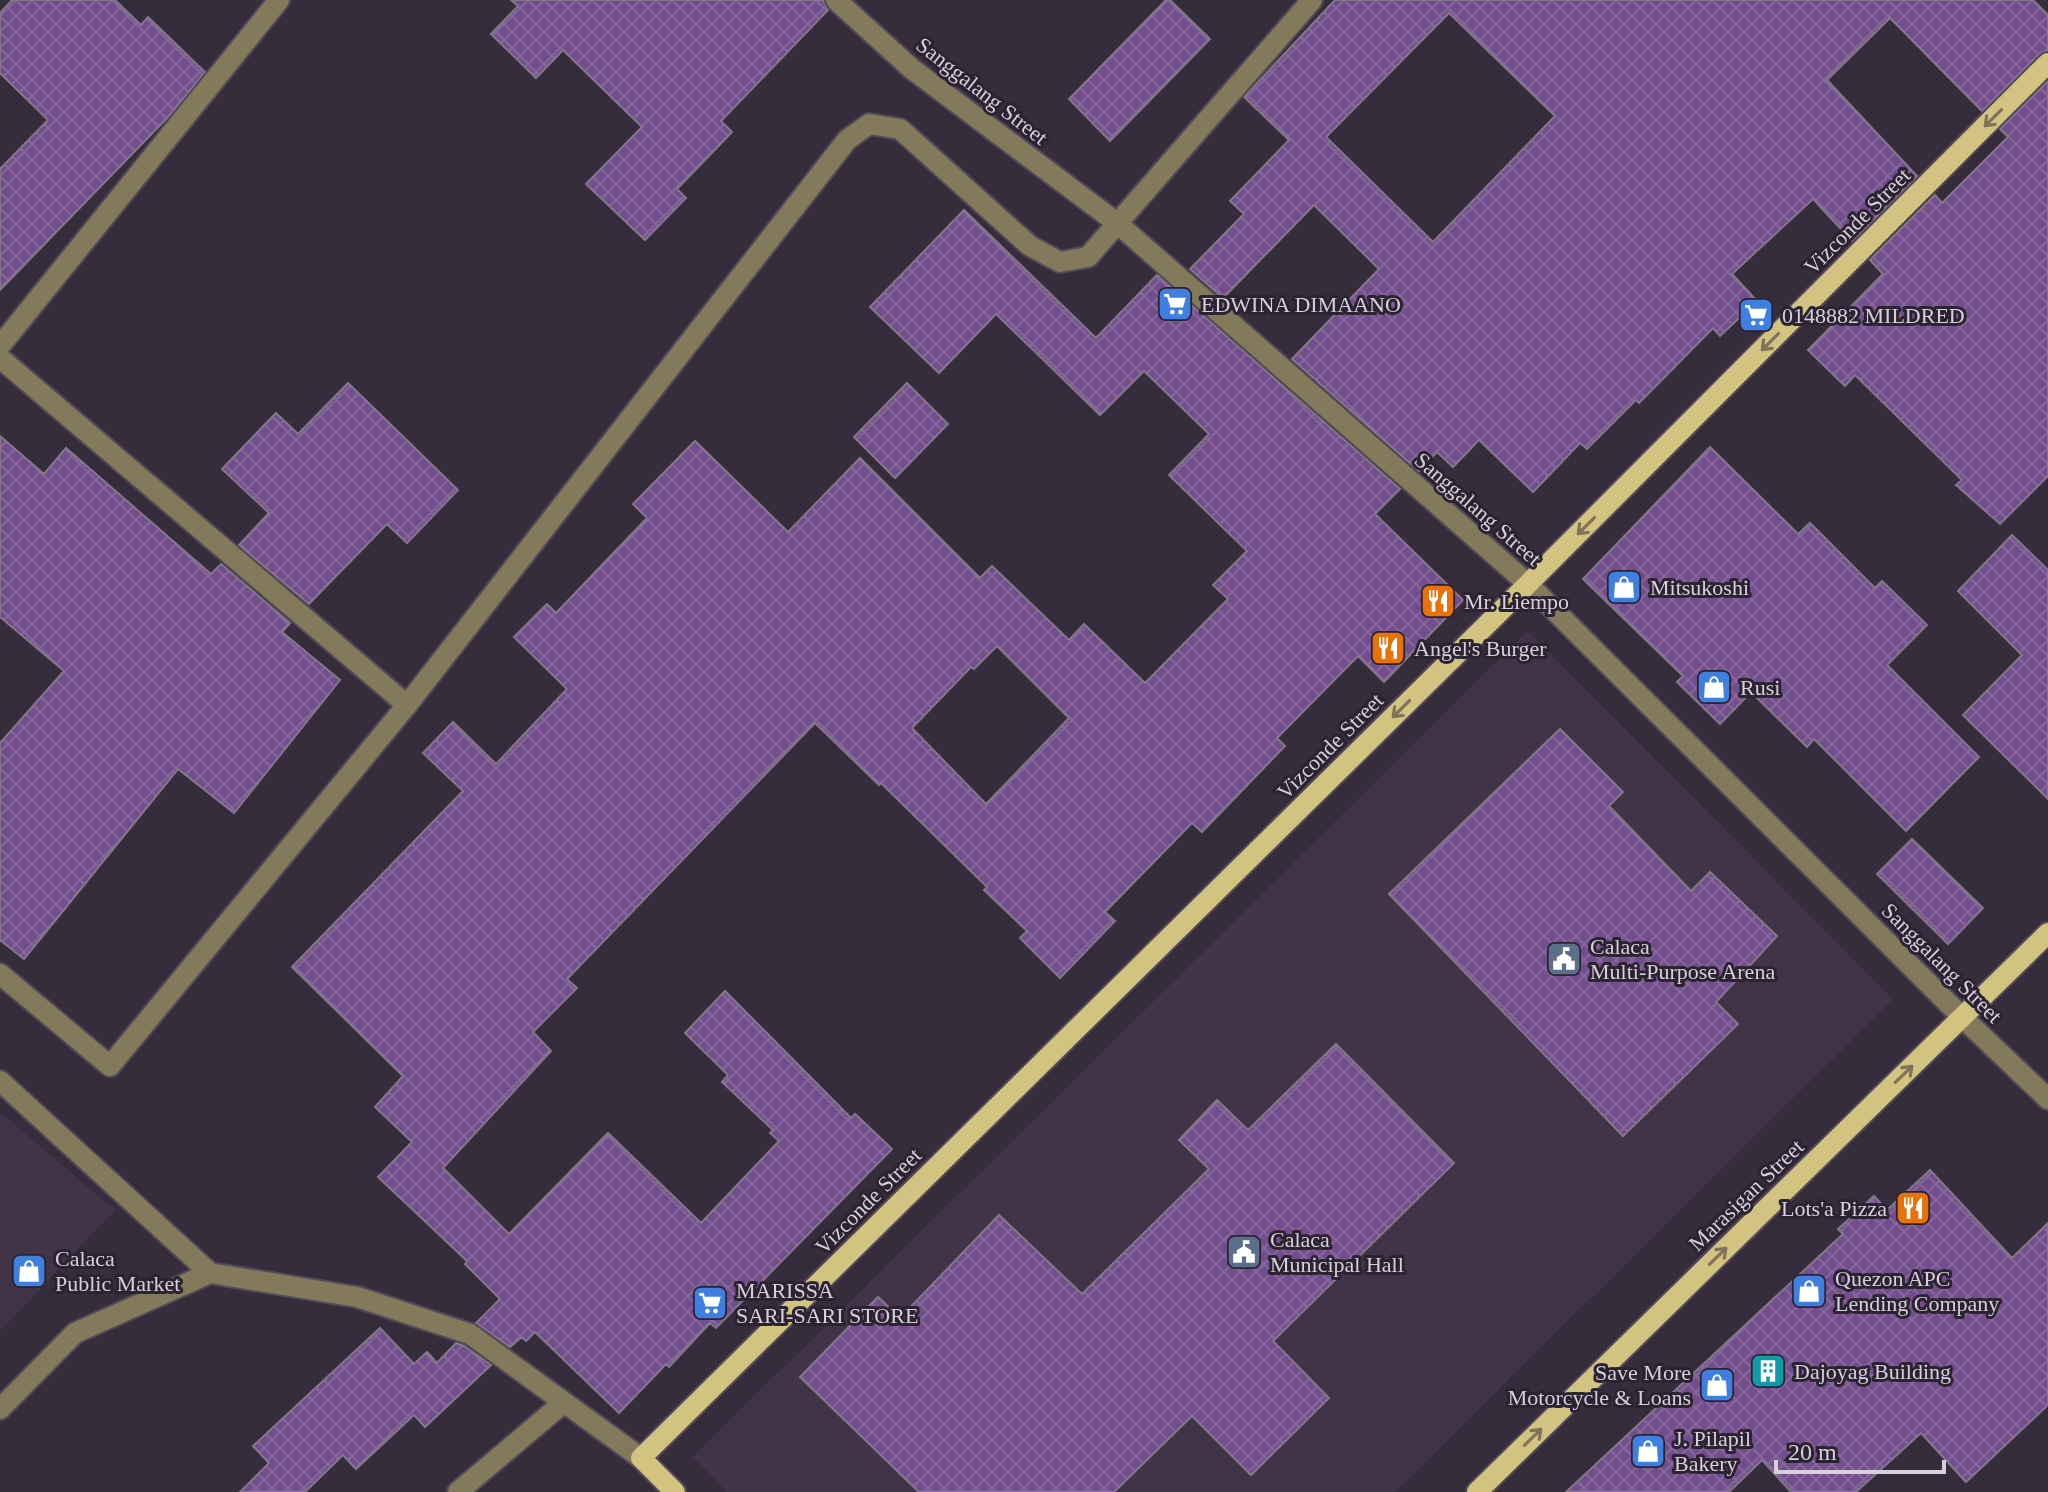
<svg xmlns="http://www.w3.org/2000/svg" width="2048" height="1492" viewBox="0 0 2048 1492" font-family="Georgia,serif">
	<style>
		.built { fill: #413449 }
		.building { fill: url(#building-cross-hatch); stroke: #83788b; stroke-width: 2; fill-rule: evenodd }
		.lines { fill: none; stroke-linecap: round; stroke-linejoin: round }
		.minor-casing { stroke: #534a58; stroke-width: 24 }
		.major-casing { stroke: #534a58; stroke-width: 24 }
		.minor { stroke: #827a5a; stroke-width: 20 }
		.major { stroke: #d3c380; stroke-width: 20 }
		.oneway { stroke: #807359 }
		.labels { text-anchor: middle; dominant-baseline: central; stroke-width: 6; stroke-linejoin: round; paint-order: stroke }
		.street-label { font-size: 22px; fill: #d6d0da; stroke: #2c2332 }
		.poi-label { font-size: 22px; fill: #d6d0da; stroke: #2c2332; text-anchor: start }
	</style>
	<defs>
		<pattern id="building-cross-hatch" width="8" height="8" patternUnits="userSpaceOnUse" patternTransform="scale(2)"><rect width="8" height="8" fill="#734e8c"/><path d="M0 0l8 8M0 8l8-8" fill="none" stroke="#86669c"/></pattern>
	</defs>
	<rect width="100%" height="100%" fill="#362d3c"/>
	<g class="built">
		<polygon points="1528,631 1893,999 1395,1492 727,1492 693,1457"/>
		<polygon points="0,1112 115,1210 0,1331"/>
	</g>
	<g class="building">
		<polygon points="12,0 115,0 141,25 148,17 205,72 168,117 0,290 0,169 48,120 0,73 0,13"/>
		<polygon points="511,0 823,0 828,10 721,121 732,132 677,189 686,198 645,240 586,184 642,127 563,50 536,78 491,34 518,6"/>
		<polygon points="1166,0 1170,0 1210,39 1110,141 1069,99"/>
		<path d="M1335,0h698l15,15v35l-9,4 -57,57 -92,-93 -63,62 90,96 -65,65 -39,-42 -81,75 25,27 -37,35 -7,-8 -74,75 -3,-3 -49,49 -7,-6 -47,49 -54,-52 -26,27 -16,-15 -18,19 -127,-112 87,-90 -65,-64 -91,93 -33,-29 54,-55 -14,-13 59,-61 -45,-43zM1449,13l106,103 -122,126 -107,-105z"/>
		<polygon points="2048,81 2048,476 2000,524 1956,485 1962,480 1855,375 1845,386 1808,350 1883,274 1870,260 1935,195 1942,203 2008,137 2000,129"/>
		<path d="M964,210l132,128 61,-63 243,214 -25,25 88,86 -79,82 -26,-26 -81,82 8,8 -83,86 -10,-9 -87,89 10,9 -55,57 -40,-40 7,-7 -43,-41 3,-3 -106,-104 -2,2 -64,-62 -248,256 10,9 -44,44 18,19 -108,117 66,66 99,-101 93,90 78,-82 -9,-8 3,-3 -51,-48 6,-7 -43,-42 40,-42 126,127 4,-4 37,35 -176,179 -6,-5 -41,44 -3,-3 -47,49 -84,-81 -9,9 -4,-4 -12,10 -34,-24 24,-24 -35,-35 2,-3 -89,-84 34,-35 -37,-35 28,-31 -111,-109 171,-176 -40,-38 30,-31 43,42 71,-75 -53,-52 33,-33 9,9 91,-95 -14,-14 62,-63 93,91 72,-74 120,120 12,-12 77,74 15,-16 61,59 83,-84 -15,-14 34,-34 -78,-76 40,-41 -65,-63 -44,44 -104,-101 -57,59 -69,-66zM997,646l72,72 -83,86 -74,-76 59,-61 3,2z"/>
		<polygon points="348,383 458,490 407,543 387,524 309,604 239,545 269,513 222,469 276,413 298,434"/>
		<polygon points="907,383 948,424 895,478 854,437"/>
		<polygon points="0,436 44,474 66,448 211,574 221,564 290,623 282,632 340,680 234,813 178,769 24,959 0,940 0,743 64,671 0,617"/>
		<polygon points="1710,447 1798,534 1810,523 1875,588 1882,581 1927,625 1887,665 1979,757 1906,831 1814,739 1807,747 1751,692 1720,724 1677,682 1683,676 1583,579"/>
		<polygon points="2012,535 2048,570 2048,799 1963,715 2022,655 1958,591"/>
		<polygon points="1560,729 1623,792 1609,806 1691,891 1710,872 1777,936 1716,1002 1738,1024 1623,1136 1389,894"/>
		<polygon points="1912,839 1983,908 1948,944 1877,874"/>
		<polygon points="1336,1044 1454,1163 1273,1341 1329,1398 1251,1475 1192,1416 1114,1492 919,1492 800,1377 878,1297 900,1318 999,1215 1082,1294 1209,1169 1179,1140 1217,1100 1248,1130"/>
		<polygon points="1930,1170 2012,1258 2048,1223 2048,1405 1966,1482 1921,1433 1856,1492 1791,1492 1762,1460 1729,1492 1566,1492 1843,1234 1838,1229 1874,1196 1887,1210"/>
		<polygon points="380,1328 414,1364 427,1352 437,1363 456,1343 464,1346 491,1365 425,1427 414,1415 356,1469 343,1455 305,1492 240,1492 269,1463 253,1446"/>
	</g>
	<g class="lines">
		<g class="minor-casing">
			<g id="minor">
				<polyline points="836,0 912,69 1117,223 1528,584 1962,1017 2048,1099"/>
				<polyline points="0,346 279,0"/>
				<polyline points="0,358 407,705"/>
				<polyline points="0,974 110,1066 407,705 847,140 869,124 900,129 1030,246 1060,262 1088,257 1312,0"/>
				<polyline points="0,1081 210,1273 357,1297 470,1334 641,1458"/>
				<polyline points="0,1409 75,1333 210,1273"/>
				<polyline points="458,1492 563,1403"/>
			</g>
		</g>
		<g class="major-casing">
			<g id="major">
				<polyline points="675,1492 641,1458 1528,584 2048,63"/>
				<polyline points="1477,1492 2048,933"/>
			</g>
		</g>
		<use href="#minor" class="minor"/>
		<use href="#major" class="major"/>
	</g>
	<defs><path id="oneway-shaft" d="M-6 0H5M1.5-3L5.5 0L1.5 3" fill="none" stroke-width="1.6" stroke-linecap="round" stroke-linejoin="round" transform="scale(2)"/></defs>
	<g class="oneway">
		<use href="#oneway-shaft" transform="translate(1993 118) rotate(135)"/>
		<use href="#oneway-shaft" transform="translate(1770 342) rotate(135)"/>
		<use href="#oneway-shaft" transform="translate(1586 526) rotate(135)"/>
		<use href="#oneway-shaft" transform="translate(1401 709) rotate(135)"/>
		<use href="#oneway-shaft" transform="translate(1904 1074) rotate(-44)"/>
		<use href="#oneway-shaft" transform="translate(1718 1256) rotate(-44)"/>
		<use href="#oneway-shaft" transform="translate(1533 1437) rotate(-44)"/>
	</g>
	<defs>
		<g id="supermarket-square" transform="scale(1.8)"><rect x="-9" y="-9" width="18" height="18" rx="4" fill="#3f7fe0" stroke="#2c2332"/><path d="M-6-5.5h2.5l.6 2H6L4.5 2H-2.5L-4.4-4H-6ZM-1.5 3.2a1.3 1.3 0 1 0 .1 0ZM3 3.2a1.3 1.3 0 1 0 .1 0Z" fill="#fff"/></g>
		<g id="shop-square" transform="scale(1.8)"><rect x="-9" y="-9" width="18" height="18" rx="4" fill="#3f7fe0" stroke="#2c2332"/><path d="M-5-2.5h2.3a2.7 3.5 0 0 1 5.4 0H5L5.5 6h-11ZM-1.5-2.5h3a1.5 2.3 0 0 0-3 0Z" fill="#fff"/></g>
		<g id="restaurant-square" transform="scale(1.8)"><rect x="-9" y="-9" width="18" height="18" rx="4" fill="#e8710a" stroke="#2c2332"/><path d="M-5-6h1v4h1v-4h1v4h1v-4h1v5L-1.5 .5V6h-2V.5L-5-1ZM5-6V6H3V1.5H1.5Q1.5-4 5-6Z" fill="#fff"/></g>
		<g id="civic-square" transform="scale(1.8)"><rect x="-9" y="-9" width="18" height="18" rx="4" fill="#5c6f8a" stroke="#2c2332"/><path d="M-.6-6.5H3V-4.5H.6V-3L4-1V1h2V6H-6V1h2V-1L-.6-3ZM-1.2 2.5V6h2.4V2.5Z" fill="#fff"/></g>
		<g id="building-square" transform="scale(1.8)"><rect x="-9" y="-9" width="18" height="18" rx="4" fill="#0f9aa8" stroke="#2c2332"/><path d="M-4-6H4V6H1V3H-1V6H-4ZM-2.5-4.3h1.7v1.8h-1.7ZM.8-4.3h1.7v1.8H.8ZM-2.5-1h1.7V.8h-1.7ZM.8-1h1.7V.8H.8Z" fill="#fff"/></g>
	</defs>
	<g fill-rule="evenodd">
		<use href="#supermarket-square" x="1175" y="304"/>
		<use href="#supermarket-square" x="1756" y="315"/>
		<use href="#shop-square" x="1624" y="587"/>
		<use href="#restaurant-square" x="1438" y="601"/>
		<use href="#restaurant-square" x="1388" y="648"/>
		<use href="#shop-square" x="1714" y="687"/>
		<use href="#civic-square" x="1564" y="959"/>
		<use href="#restaurant-square" x="1913" y="1208"/>
		<use href="#civic-square" x="1244" y="1252"/>
		<use href="#shop-square" x="29" y="1271"/>
		<use href="#shop-square" x="1809" y="1291"/>
		<use href="#supermarket-square" x="710" y="1303"/>
		<use href="#building-square" x="1768" y="1371"/>
		<use href="#shop-square" x="1717" y="1385"/>
		<use href="#shop-square" x="1648" y="1451"/>
	</g>
	<g class="labels">
		<g class="street-label">
			<text transform="translate(982 91) rotate(38)">Sanggalang Street</text>
			<text transform="translate(1857 221) rotate(-45)">Vizconde Street</text>
			<text transform="translate(1478 509) rotate(41)">Sanggalang Street</text>
			<text transform="translate(1330 746) rotate(-45)">Vizconde Street</text>
			<text transform="translate(1942 963) rotate(45)">Sanggalang Street</text>
			<text transform="translate(1746 1195) rotate(-44)">Marasigan Street</text>
			<text transform="translate(868 1201) rotate(-45)">Vizconde Street</text>
		</g>
		<g class="poi-label">
			<text x="1201" y="304">EDWINA DIMAANO</text>
			<text x="1782" y="315">0148882 MILDRED</text>
			<text x="1650" y="587">Mitsukoshi</text>
			<text x="1464" y="601">Mr. Liempo</text>
			<text x="1414" y="648">Angel's Burger</text>
			<text x="1740" y="687">Rusi</text>
			<text x="1590" y="946">Calaca<tspan x="1590" dy="25">Multi-Purpose Arena</tspan></text>
			<text x="1887" y="1208" text-anchor="end">Lots'a Pizza</text>
			<text x="1270" y="1239">Calaca<tspan x="1270" dy="25">Municipal Hall</tspan></text>
			<text x="55" y="1258">Calaca<tspan x="55" dy="25">Public Market</tspan></text>
			<text x="1835" y="1278">Quezon APC<tspan x="1835" dy="25">Lending Company</tspan></text>
			<text x="736" y="1290">MARISSA<tspan x="736" dy="25">SARI-SARI STORE</tspan></text>
			<text x="1794" y="1371">Dajoyag Building</text>
			<text x="1691" y="1372" text-anchor="end">Save More<tspan x="1691" dy="25">Motorcycle &amp; Loans</tspan></text>
			<text x="1674" y="1438">J. Pilapil<tspan x="1674" dy="25">Bakery</tspan></text>
		</g>
	</g>
	<path d="M1776 1460v12h168v-12" fill="none" stroke="#d6d0da" stroke-width="4"/>
	<text x="1788" y="1460" font-size="24" fill="#d6d0da" stroke="#2c2332" stroke-width="6" paint-order="stroke">20 m</text>
</svg>
